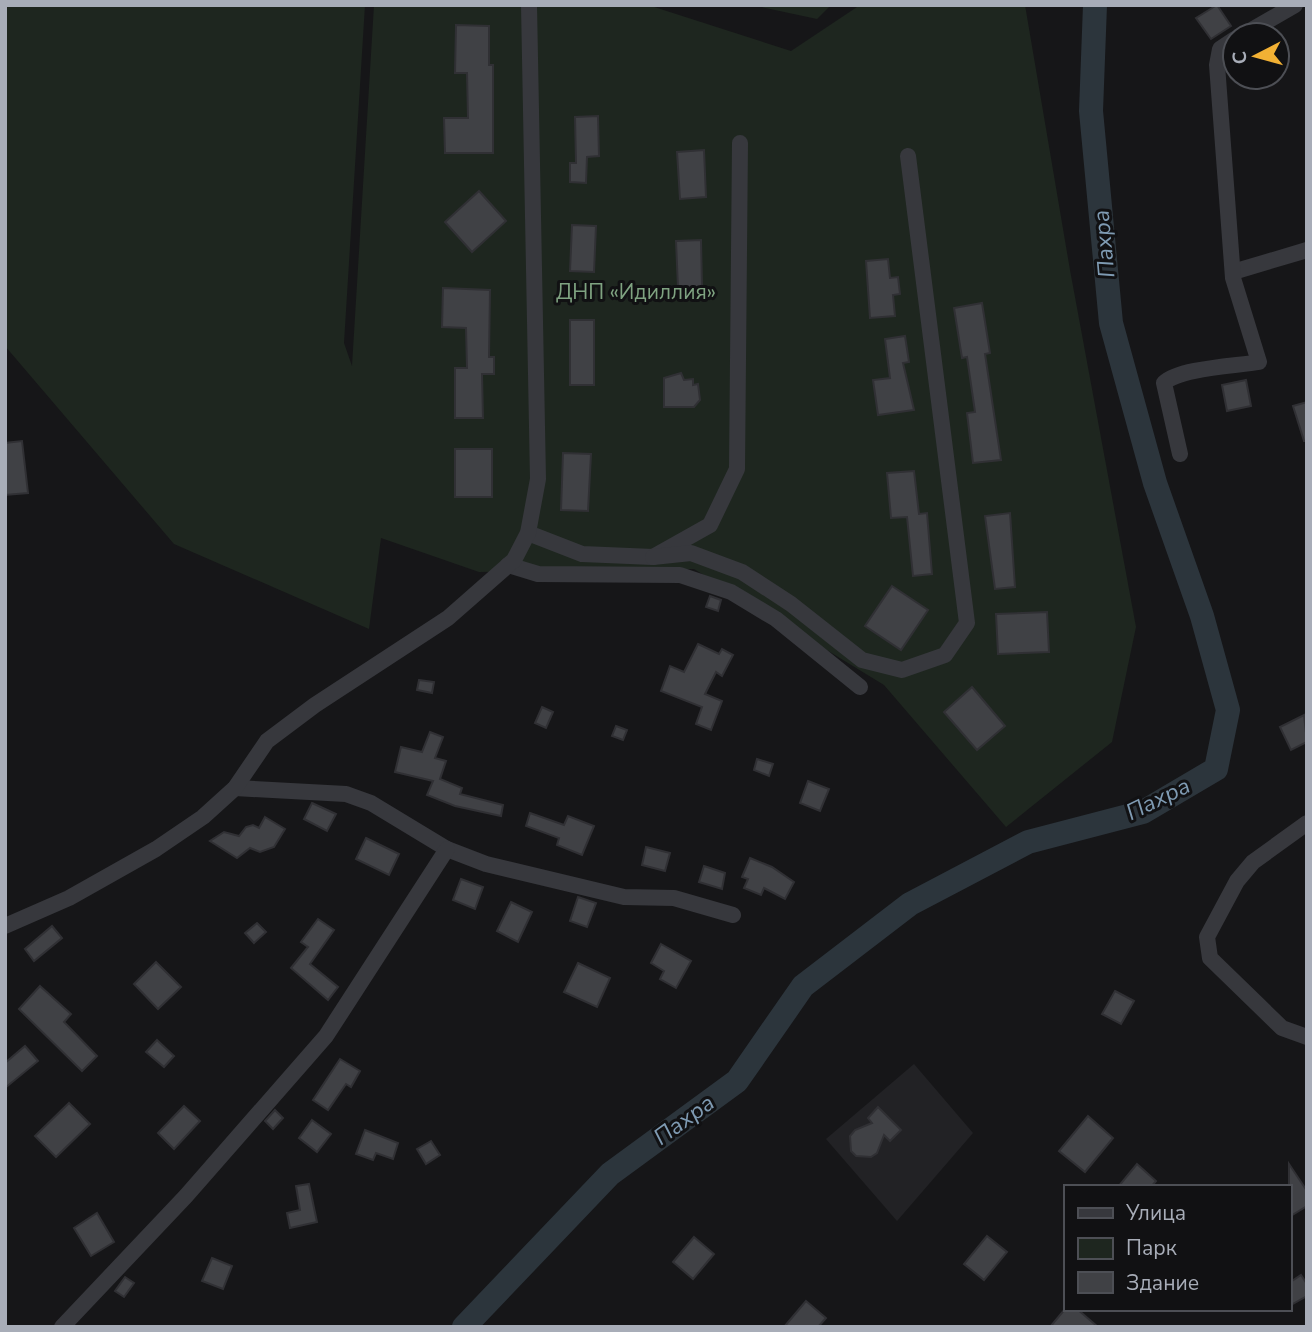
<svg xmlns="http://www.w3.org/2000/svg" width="1312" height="1332" viewBox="0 0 1312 1332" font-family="'Nunito Sans',sans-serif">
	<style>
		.built { fill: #222225 }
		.green { fill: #1e261f }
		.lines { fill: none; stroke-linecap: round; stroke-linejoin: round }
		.river { stroke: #2c353c; stroke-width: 24 }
		.building { fill: #404145; stroke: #303034; stroke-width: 2 }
		.minor { stroke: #37383d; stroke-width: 16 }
		.labels { text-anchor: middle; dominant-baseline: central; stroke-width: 6; stroke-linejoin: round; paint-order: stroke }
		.park-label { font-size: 21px; fill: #7fa381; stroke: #111113 }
		.water-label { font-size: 23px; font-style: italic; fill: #7f9bb3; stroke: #111113 }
	</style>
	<rect width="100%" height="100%" fill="#161618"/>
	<polygon class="built" points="914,1064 973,1133 897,1221 826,1139"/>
	<g class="green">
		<polygon points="5,5 365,5 344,343 352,366 374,5 648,5 791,51 860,5 1025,5 1070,270 1136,627 1112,742 1006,827 884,685 694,569 479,572 381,538 369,629 174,544 5,346"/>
		<polygon points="752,5 831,5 817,19"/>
	</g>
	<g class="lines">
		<polyline class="river" points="464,1327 610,1174 737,1081 803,986 910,904 1028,842 1143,812 1216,769 1228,710 1202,616 1155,483 1111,323 1091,111 1095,5"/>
	</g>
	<g class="building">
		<polygon points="1217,5 1231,26 1211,39 1196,18"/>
		<polygon points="456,25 489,26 489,65 493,65 493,153 445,153 444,118 468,118 467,73 455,73"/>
		<polygon points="598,116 599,156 587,157 586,183 570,182 570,163 576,163 575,117"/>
		<polygon points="704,150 706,197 680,199 677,152"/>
		<polygon points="479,191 506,221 472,252 445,222"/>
		<polygon points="572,225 596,226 594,272 570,271"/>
		<polygon points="701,240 702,287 678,288 676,241"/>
		<polygon points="888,259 890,278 898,277 900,294 893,295 895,316 870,318 866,261"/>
		<polygon points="443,288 490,290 489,357 494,357 494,374 482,374 483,418 455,418 455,368 467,368 466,328 442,327"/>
		<polygon points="982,303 990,353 985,354 1001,460 973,463 967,413 975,412 967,357 962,358 954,308"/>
		<rect x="570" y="320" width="24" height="65"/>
		<polygon points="905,336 909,362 903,363 914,410 878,415 873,380 890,378 885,339"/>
		<polygon points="681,373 684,380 693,379 693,385 698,384 700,400 694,407 664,407 664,378"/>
		<polygon points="1246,380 1251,406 1227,411 1222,385"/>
		<polygon points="1307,402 1307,441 1304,441 1293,406"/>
		<polygon points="22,441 28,493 5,495 5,443"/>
		<rect x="455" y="449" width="37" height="48"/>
		<polygon points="563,453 591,454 588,511 561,510"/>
		<polygon points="914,471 919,514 927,513 932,574 913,576 907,517 891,518 887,473"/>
		<polygon points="1010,513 1015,587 995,589 985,516"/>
		<polygon points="892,586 928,610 901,650 865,626"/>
		<polygon points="710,596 721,600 718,611 706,607"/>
		<polygon points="1047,612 1049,652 998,654 996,614"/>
		<polygon points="698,644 719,654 722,649 733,655 722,676 716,672 705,694 722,701 711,730 696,724 702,707 661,691 670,666 684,672"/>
		<polygon points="419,680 434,682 432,693 417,690"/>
		<polygon points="972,687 1005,726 977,750 944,712"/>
		<polygon points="542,707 553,712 546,728 535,723"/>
		<polygon points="1304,715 1307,742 1291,750 1280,727"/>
		<polygon points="616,726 627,730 623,740 612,736"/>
		<polygon points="430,732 443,737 435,758 446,761 440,779 462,788 460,794 503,805 501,816 455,806 427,795 433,781 395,772 401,747 422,752"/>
		<polygon points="757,759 773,764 769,776 754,770"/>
		<polygon points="808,781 829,789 820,811 800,803"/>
		<polygon points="312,803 336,814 327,831 304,819"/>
		<polygon points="530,813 564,825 568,816 594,826 582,855 557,845 559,838 526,826"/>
		<polygon points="265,817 285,829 274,847 260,852 250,848 237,858 210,841 224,832 239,836 246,827 253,825 259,828"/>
		<polygon points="366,838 399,854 389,875 356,859"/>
		<polygon points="646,847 670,853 665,871 642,865"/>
		<polygon points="750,858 772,867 794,882 785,899 764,888 761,895 744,888 748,879 742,877"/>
		<polygon points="704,866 725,873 722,889 699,882"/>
		<polygon points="461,879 483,887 475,909 453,900"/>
		<polygon points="578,897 596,903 587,927 570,921"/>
		<polygon points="511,902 532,912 518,942 497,931"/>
		<polygon points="318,919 334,930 310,964 338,987 328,1000 291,968 308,947 301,942"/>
		<polygon points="257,923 266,932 254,943 245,933"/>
		<polygon points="52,926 62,938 34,961 25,949"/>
		<polygon points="661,944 691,961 676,988 660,979 664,971 651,963"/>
		<polygon points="156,962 181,987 158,1009 134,984"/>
		<polygon points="578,963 610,978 597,1007 564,992"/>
		<polygon points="40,986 71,1014 64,1022 97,1056 82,1071 19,1009"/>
		<polygon points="1115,991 1134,1001 1121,1024 1102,1014"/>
		<polygon points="157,1040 174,1056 164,1067 146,1052"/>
		<polygon points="25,1046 38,1061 5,1088 5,1063"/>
		<polygon points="340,1059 360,1071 351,1087 346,1084 328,1110 313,1100"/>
		<polygon points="69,1103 90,1124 56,1157 35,1136"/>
		<polygon points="184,1106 200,1121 174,1149 158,1133"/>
		<polygon points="878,1107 901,1130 890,1141 884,1135 877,1153 871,1157 856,1156 851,1151 850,1136 855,1130 872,1123 868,1118"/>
		<polygon points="275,1110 283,1118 273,1129 265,1121"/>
		<polygon points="1088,1116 1113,1138 1085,1172 1059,1151"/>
		<polygon points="312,1120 331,1134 317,1152 299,1138"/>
		<polygon points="365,1130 398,1143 393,1159 376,1153 373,1160 356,1154"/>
		<polygon points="431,1141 440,1155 426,1164 417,1149"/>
		<polygon points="1137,1164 1156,1181 1151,1187 1118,1187"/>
		<polygon points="1289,1164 1307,1191 1307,1206 1289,1217"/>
		<polygon points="309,1184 317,1222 290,1228 287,1213 300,1210 296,1186"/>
		<polygon points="97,1213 114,1242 91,1256 74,1228"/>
		<polygon points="987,1236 1007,1252 984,1280 964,1264"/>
		<polygon points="694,1237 714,1254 693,1279 673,1262"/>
		<polygon points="212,1258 232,1266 223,1289 202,1281"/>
		<polygon points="1301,1275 1307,1284 1307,1296 1289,1306 1289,1283"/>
		<polygon points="125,1277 134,1283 124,1297 115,1291"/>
		<polygon points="806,1301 826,1318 818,1327 784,1327"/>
		<polygon points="1065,1309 1077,1309 1098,1327 1050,1327"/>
	</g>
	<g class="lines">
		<g class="minor">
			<polyline points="1243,35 1295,5"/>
			<polyline points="1233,272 1307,250"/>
			<path d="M1180,454l-16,-71c15,-15 73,-17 95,-21l-26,-84 -16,-213 3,-16 15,-10"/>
			<polyline points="528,533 582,554 653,557 710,525 737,469 740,143"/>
			<polyline points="653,557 691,553 742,572 791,604 862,660 902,670 945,655 967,623 908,156"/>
			<polyline points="508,565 538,574 680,575 731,592 776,619 860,687"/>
			<polyline points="235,788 346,794 371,803 447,849 486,864 624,897 674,898 733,915"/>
			<polyline points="1307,823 1253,862 1237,881 1207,937 1210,958 1282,1028 1307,1037"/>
			<polyline points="5,926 69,898 156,849 203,817 235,788 267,741 315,705 448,618 514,560 528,533 538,479 529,5"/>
			<polyline points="62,1327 186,1196 326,1036 447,849"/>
		</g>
	</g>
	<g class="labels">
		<g class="park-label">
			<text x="636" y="292">ДНП «Идиллия»</text>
		</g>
		<g class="water-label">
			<text transform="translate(1104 244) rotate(-95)">Пахра</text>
			<text transform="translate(1158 799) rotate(-26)">Пахра</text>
			<text transform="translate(684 1120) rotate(-36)">Пахра</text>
		</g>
	</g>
	<rect width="1312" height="1332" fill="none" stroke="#a8adb8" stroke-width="14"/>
	<rect x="1064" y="1185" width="228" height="126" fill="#111113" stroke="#4d4f55" stroke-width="2"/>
	<rect x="1078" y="1208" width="35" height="10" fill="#37383d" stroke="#4d4f55" stroke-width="2"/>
	<text x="1126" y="1220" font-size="21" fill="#a8adb8">Улица</text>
	<rect x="1078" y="1238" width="35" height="21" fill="#1e261f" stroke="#4d4f55" stroke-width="2"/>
	<text x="1126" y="1255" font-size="21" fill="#a8adb8">Парк</text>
	<rect x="1078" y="1272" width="35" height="21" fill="#404145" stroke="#4d4f55" stroke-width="2"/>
	<text x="1126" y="1290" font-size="21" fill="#a8adb8">Здание</text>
	<g transform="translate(1256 56) rotate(264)"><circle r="33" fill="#111113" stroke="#4d4f55" stroke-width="2"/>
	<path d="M0-5L12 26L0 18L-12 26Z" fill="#f2b134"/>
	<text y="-10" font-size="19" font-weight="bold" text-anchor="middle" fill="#a8adb8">С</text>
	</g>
</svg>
